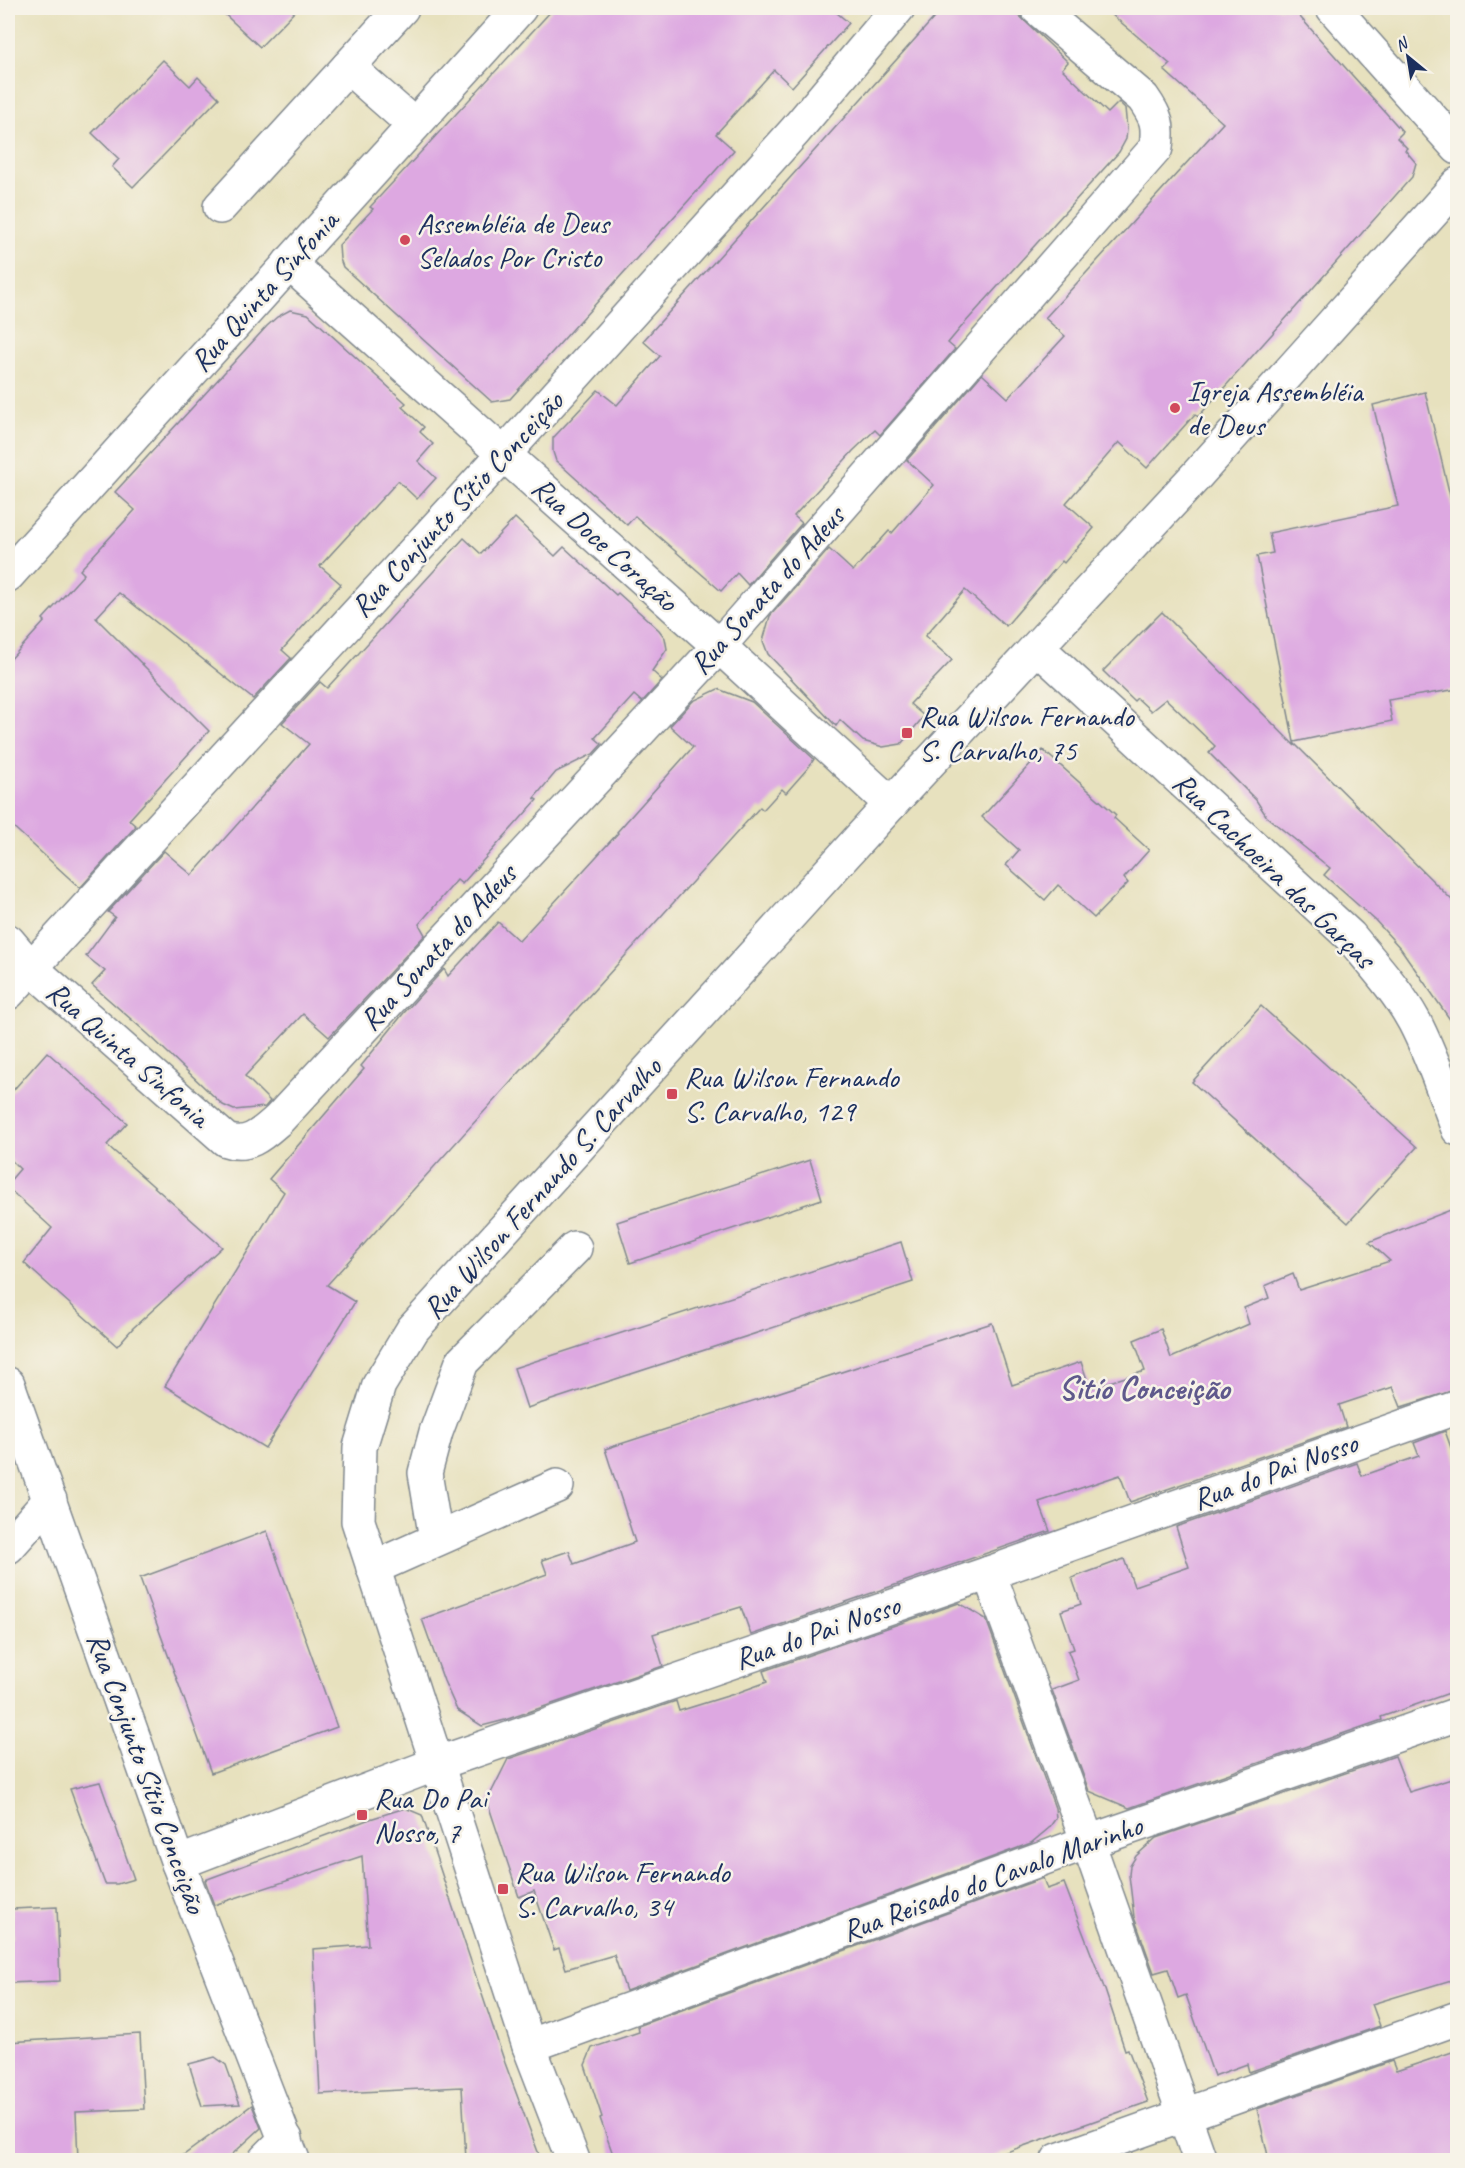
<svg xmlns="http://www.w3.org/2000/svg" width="1465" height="2168" viewBox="0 0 1465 2168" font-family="Caveat,sans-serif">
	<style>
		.building { fill: #dda8e1 }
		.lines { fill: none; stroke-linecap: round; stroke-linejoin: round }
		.minor-casing { stroke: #81888e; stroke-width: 36 }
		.minor { stroke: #fff; stroke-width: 33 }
		.poi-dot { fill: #d1495b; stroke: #f7f3e8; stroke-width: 2 }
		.labels { text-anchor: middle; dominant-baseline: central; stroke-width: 5; stroke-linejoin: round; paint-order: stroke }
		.poi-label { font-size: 30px; fill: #1b2f5e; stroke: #f7f3e8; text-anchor: start }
		.street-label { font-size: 30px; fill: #1b2f5e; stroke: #f7f3e8 }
		.quarter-label { font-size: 33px; font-weight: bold; fill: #5f598c; stroke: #f7f3e8 }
	</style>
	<rect width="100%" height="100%" fill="#f7f3e8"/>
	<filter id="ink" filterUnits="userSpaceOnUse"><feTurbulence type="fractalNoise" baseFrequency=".0167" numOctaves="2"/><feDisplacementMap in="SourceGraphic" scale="12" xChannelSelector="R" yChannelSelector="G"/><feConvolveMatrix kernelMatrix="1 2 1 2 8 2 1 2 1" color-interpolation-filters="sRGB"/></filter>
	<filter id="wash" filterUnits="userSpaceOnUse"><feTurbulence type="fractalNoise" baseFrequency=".008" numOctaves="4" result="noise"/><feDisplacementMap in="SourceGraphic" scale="24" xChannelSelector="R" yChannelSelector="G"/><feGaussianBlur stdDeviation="1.35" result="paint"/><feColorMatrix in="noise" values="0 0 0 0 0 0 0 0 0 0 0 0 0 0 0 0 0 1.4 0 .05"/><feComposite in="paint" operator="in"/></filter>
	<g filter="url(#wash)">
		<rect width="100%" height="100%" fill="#e7e1be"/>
		<g id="blocks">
			<g class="building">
				<polygon points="218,8 298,8 260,47"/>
				<polygon points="554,8 831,8 849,23 792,87 774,70 716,134 734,150 510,399 492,402 343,267 340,259 339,245 373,209 370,207"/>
				<polygon points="943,8 1011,8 1068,62 1062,69 1108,113 1119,102 1125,108 1127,129 1126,139 1119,152 963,325 948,343 955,349 880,435 875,430 853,451 794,516 802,523 748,585 737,573 721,591 635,516 627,525 562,466 556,461 553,452 553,438 598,390 617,405 660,356 643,341"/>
				<polygon points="1104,8 1292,8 1403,132 1397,138 1407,148 1405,150 1416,163 1412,177 1198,417 1195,414 1147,468 1119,442 1066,503 1094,528 1064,563 1062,561 1006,626 965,590 925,636 952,660 910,704 924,716 901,744 883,747 863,741 840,720 836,726 768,654 763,641 770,616 829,549 853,571 889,531 892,533 934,485 907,460 982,374 1008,398 1065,336 1045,318 1223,123 1164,70 1170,64"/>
				<polygon points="163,60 190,86 198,77 219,98 133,187 112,167 119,159 92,133"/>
				<polygon points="290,310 308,314 406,403 402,407 424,427 420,432 433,444 418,461 436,478 417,499 398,481 320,566 341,584 282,650 291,658 253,699 119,593 96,618 209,731 129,820 136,826 80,888 8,822 8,662 45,621 43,619 84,574 80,570 135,510 115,492 267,326 277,317"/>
				<polygon points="1425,392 1458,529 1458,689 1388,700 1392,721 1294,742 1257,556 1273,553 1269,533 1398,506 1373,405"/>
				<polygon points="515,518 555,556 564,547 616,595 618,593 659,630 665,638 667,649 652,671 662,680 642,702 634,695 595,738 602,744 593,754 556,772 534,798 537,800 462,884 457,880 419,924 425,935 329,1037 303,1014 245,1076 270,1101 265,1107 234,1110 223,1105 148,1034 92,985 105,971 86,956 115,917 108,912 164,851 192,875 309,744 282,723 320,682 327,688 464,538 481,554"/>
				<polygon points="1162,612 1295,746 1294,743 1458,906 1458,1031 1401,949 1375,920 1324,875 1330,868 1267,817 1256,800 1209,753 1215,746 1166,699 1151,711 1137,698 1134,701 1103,671"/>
				<polygon points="718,689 752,702 814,759 808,768 786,793 782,789 763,810 760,807 327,1285 355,1302 265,1448 165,1386 284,1192 269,1179 364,1069 361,1066 403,1014 402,1015 444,969 448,976 498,922 519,941 618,833 617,832 693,747 670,726 693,701"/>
				<polygon points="1043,750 1116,815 1114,818 1149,850 1124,878 1128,883 1094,918 1058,885 1045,900 1006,865 1019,850 982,817"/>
				<polygon points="1261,1006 1417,1147 1348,1223 1192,1082"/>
				<polygon points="47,1052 127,1123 107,1145 222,1247 133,1328 117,1346 24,1263 52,1228 8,1188 8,1183 20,1169 8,1157 8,1096"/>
				<polygon points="810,1160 822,1199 630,1263 617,1222"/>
				<polygon points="1458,1207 1458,1389 1401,1407 1393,1387 1339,1405 1346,1427 1130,1502 1120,1475 1039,1502 1050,1531 751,1635 741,1607 653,1634 663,1666 505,1720 482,1726 457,1710 444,1681 422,1619 547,1574 542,1560 569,1551 574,1564 635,1542 605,1449 992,1323 1012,1385 1081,1362 1090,1388 1145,1371 1134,1340 1161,1329 1171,1358 1249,1324 1244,1308 1269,1298 1265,1286 1293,1274 1299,1290 1390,1261 1369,1242"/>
				<polygon points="901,1242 913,1282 527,1408 514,1368"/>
				<polygon points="1445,1431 1458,1467 1458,1690 1381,1717 1382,1720 1129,1808 1089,1791 1052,1690 1079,1680 1068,1651 1074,1649 1061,1611 1081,1604 1072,1578 1124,1559 1134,1586 1189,1567 1176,1527 1357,1463 1362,1476 1419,1456 1414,1443"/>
				<polygon points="267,1531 337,1727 211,1773 140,1578"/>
				<polygon points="959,1603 986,1619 1055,1808 1056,1818 1049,1828 1031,1843 626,1991 614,1955 566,1969 559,1948 554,1950 534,1891 519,1897 487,1801 508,1759 676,1701 679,1711 734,1694 767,1682 763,1671"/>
				<polygon points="1395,1756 1409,1792 1458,1777 1458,1978 1372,2004 1380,2026 1249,2072 1247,2064 1214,2076 1186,1995 1178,1998 1168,1969 1154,1973 1134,1917 1129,1875 1130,1866 1136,1856 1156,1838"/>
				<polygon points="100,1782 134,1879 117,1884 105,1884 70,1789"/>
				<polygon points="405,1808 422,1815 505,2063 541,2160 466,2160 462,2087 320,2094 313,1949 368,1945 362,1856 214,1905 205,1880 370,1819"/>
				<polygon points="1043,1878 1047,1889 1064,1883 1105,1990 1125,2050 1128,2049 1148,2102 984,2160 615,2160 600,2118 602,2117 585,2065 592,2048 639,2032 638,2026"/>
				<polygon points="57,1907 60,1981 8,1983 8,1939 13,1938 12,1909"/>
				<polygon points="140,2034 144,2109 76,2112 78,2160 8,2160 8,2042"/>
				<polygon points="1458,2050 1458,2160 1269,2160 1257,2109 1392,2061 1396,2071"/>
				<polygon points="215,2057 226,2065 240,2104 202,2106 189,2064"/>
				<polygon points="252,2105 261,2128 226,2160 177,2160"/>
			</g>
		</g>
	</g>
	<g filter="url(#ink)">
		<use href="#blocks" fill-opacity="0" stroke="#81888e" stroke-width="1.5"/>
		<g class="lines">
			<g class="minor-casing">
				<g id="minor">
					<polyline points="402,8 348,67 414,125"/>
					<polyline points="1333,8 1458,148"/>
					<polyline points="220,207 348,67"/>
					<polyline points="289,263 719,646 891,804"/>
					<polyline points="8,575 520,8"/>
					<path d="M1038,648l312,288c22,27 47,54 64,85 18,34 30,72 44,108"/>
					<path d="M8,941l22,26 196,173c22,8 36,-6 52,-20l441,-474 437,-498c3,-24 1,-30 -13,-50l-106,-90"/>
					<polyline points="8,993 504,454 795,131 898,8"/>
					<polyline points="8,1384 178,1863 293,2160"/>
					<polyline points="436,1539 425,1473 436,1432 462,1362 575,1248"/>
					<polyline points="8,1547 50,1500"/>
					<polyline points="373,1568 557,1486"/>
					<polyline points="989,1573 1088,1842 1200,2160"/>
					<polyline points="178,1863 436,1764 989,1573 1458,1407"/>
					<polyline points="529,2046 1088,1842 1458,1714"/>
					<polyline points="265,2160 286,2139"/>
					<polyline points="573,2160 529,2046 358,1521 360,1447 379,1385 413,1329 891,804 1196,476 1458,184"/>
					<polyline points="1058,2160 1458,2018"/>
				</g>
			</g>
			<use href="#minor" class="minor"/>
		</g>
	</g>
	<g class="poi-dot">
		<circle cx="405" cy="240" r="6"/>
		<circle cx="1175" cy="408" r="6"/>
		<rect x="901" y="727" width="12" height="12" rx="3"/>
		<rect x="666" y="1088" width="12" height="12" rx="3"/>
		<rect x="356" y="1809" width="12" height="12" rx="3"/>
		<rect x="497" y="1883" width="12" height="12" rx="3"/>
	</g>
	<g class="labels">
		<g class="poi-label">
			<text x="417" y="223">Assembléia de Deus<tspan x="417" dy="34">Selados Por Cristo</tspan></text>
			<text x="1187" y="391">Igreja Assembléia<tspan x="1187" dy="34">de Deus</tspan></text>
			<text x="919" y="716">Rua Wilson Fernando<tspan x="919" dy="34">S. Carvalho, 75</tspan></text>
			<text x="684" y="1077">Rua Wilson Fernando<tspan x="684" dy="34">S. Carvalho, 129</tspan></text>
			<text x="374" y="1798">Rua Do Pai<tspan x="374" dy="34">Nosso, 7</tspan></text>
			<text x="515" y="1872">Rua Wilson Fernando<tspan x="515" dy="34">S. Carvalho, 34</tspan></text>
		</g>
		<g class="street-label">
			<text transform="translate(264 291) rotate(-48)">Rua Quinta Sinfonia</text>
			<text transform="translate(457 504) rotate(-47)">Rua Conjunto Sítio Conceição</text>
			<text transform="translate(605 544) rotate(42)">Rua Doce Coração</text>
			<text transform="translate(767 590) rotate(-48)">Rua Sonata do Adeus</text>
			<text transform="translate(1274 870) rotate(44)">Rua Cachoeira das Garças</text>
			<text transform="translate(438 947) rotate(-47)">Rua Sonata do Adeus</text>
			<text transform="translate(128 1054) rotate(41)">Rua Quinta Sinfonia</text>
			<text transform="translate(542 1188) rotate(-48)">Rua Wilson Fernando S. Carvalho</text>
			<text transform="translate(1275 1471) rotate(-20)">Rua do Pai Nosso</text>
			<text transform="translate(817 1632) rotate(-19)">Rua do Pai Nosso</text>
			<text transform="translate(147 1773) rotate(70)">Rua Conjunto Sítio Conceição</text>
			<text transform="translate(992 1878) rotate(-20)">Rua Reisado do Cavalo Marinho</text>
		</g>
		<g class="quarter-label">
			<text x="1144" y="1388">Sitío Conceição</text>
		</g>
	</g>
	<rect width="1465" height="2168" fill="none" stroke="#f7f3e8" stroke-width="30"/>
	<g transform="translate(1408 57) rotate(330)" stroke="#f7f3e8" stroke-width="4.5" paint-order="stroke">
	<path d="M0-4.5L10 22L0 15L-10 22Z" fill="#1b2f5e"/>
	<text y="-9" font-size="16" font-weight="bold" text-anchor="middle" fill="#1b2f5e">N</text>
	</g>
</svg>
